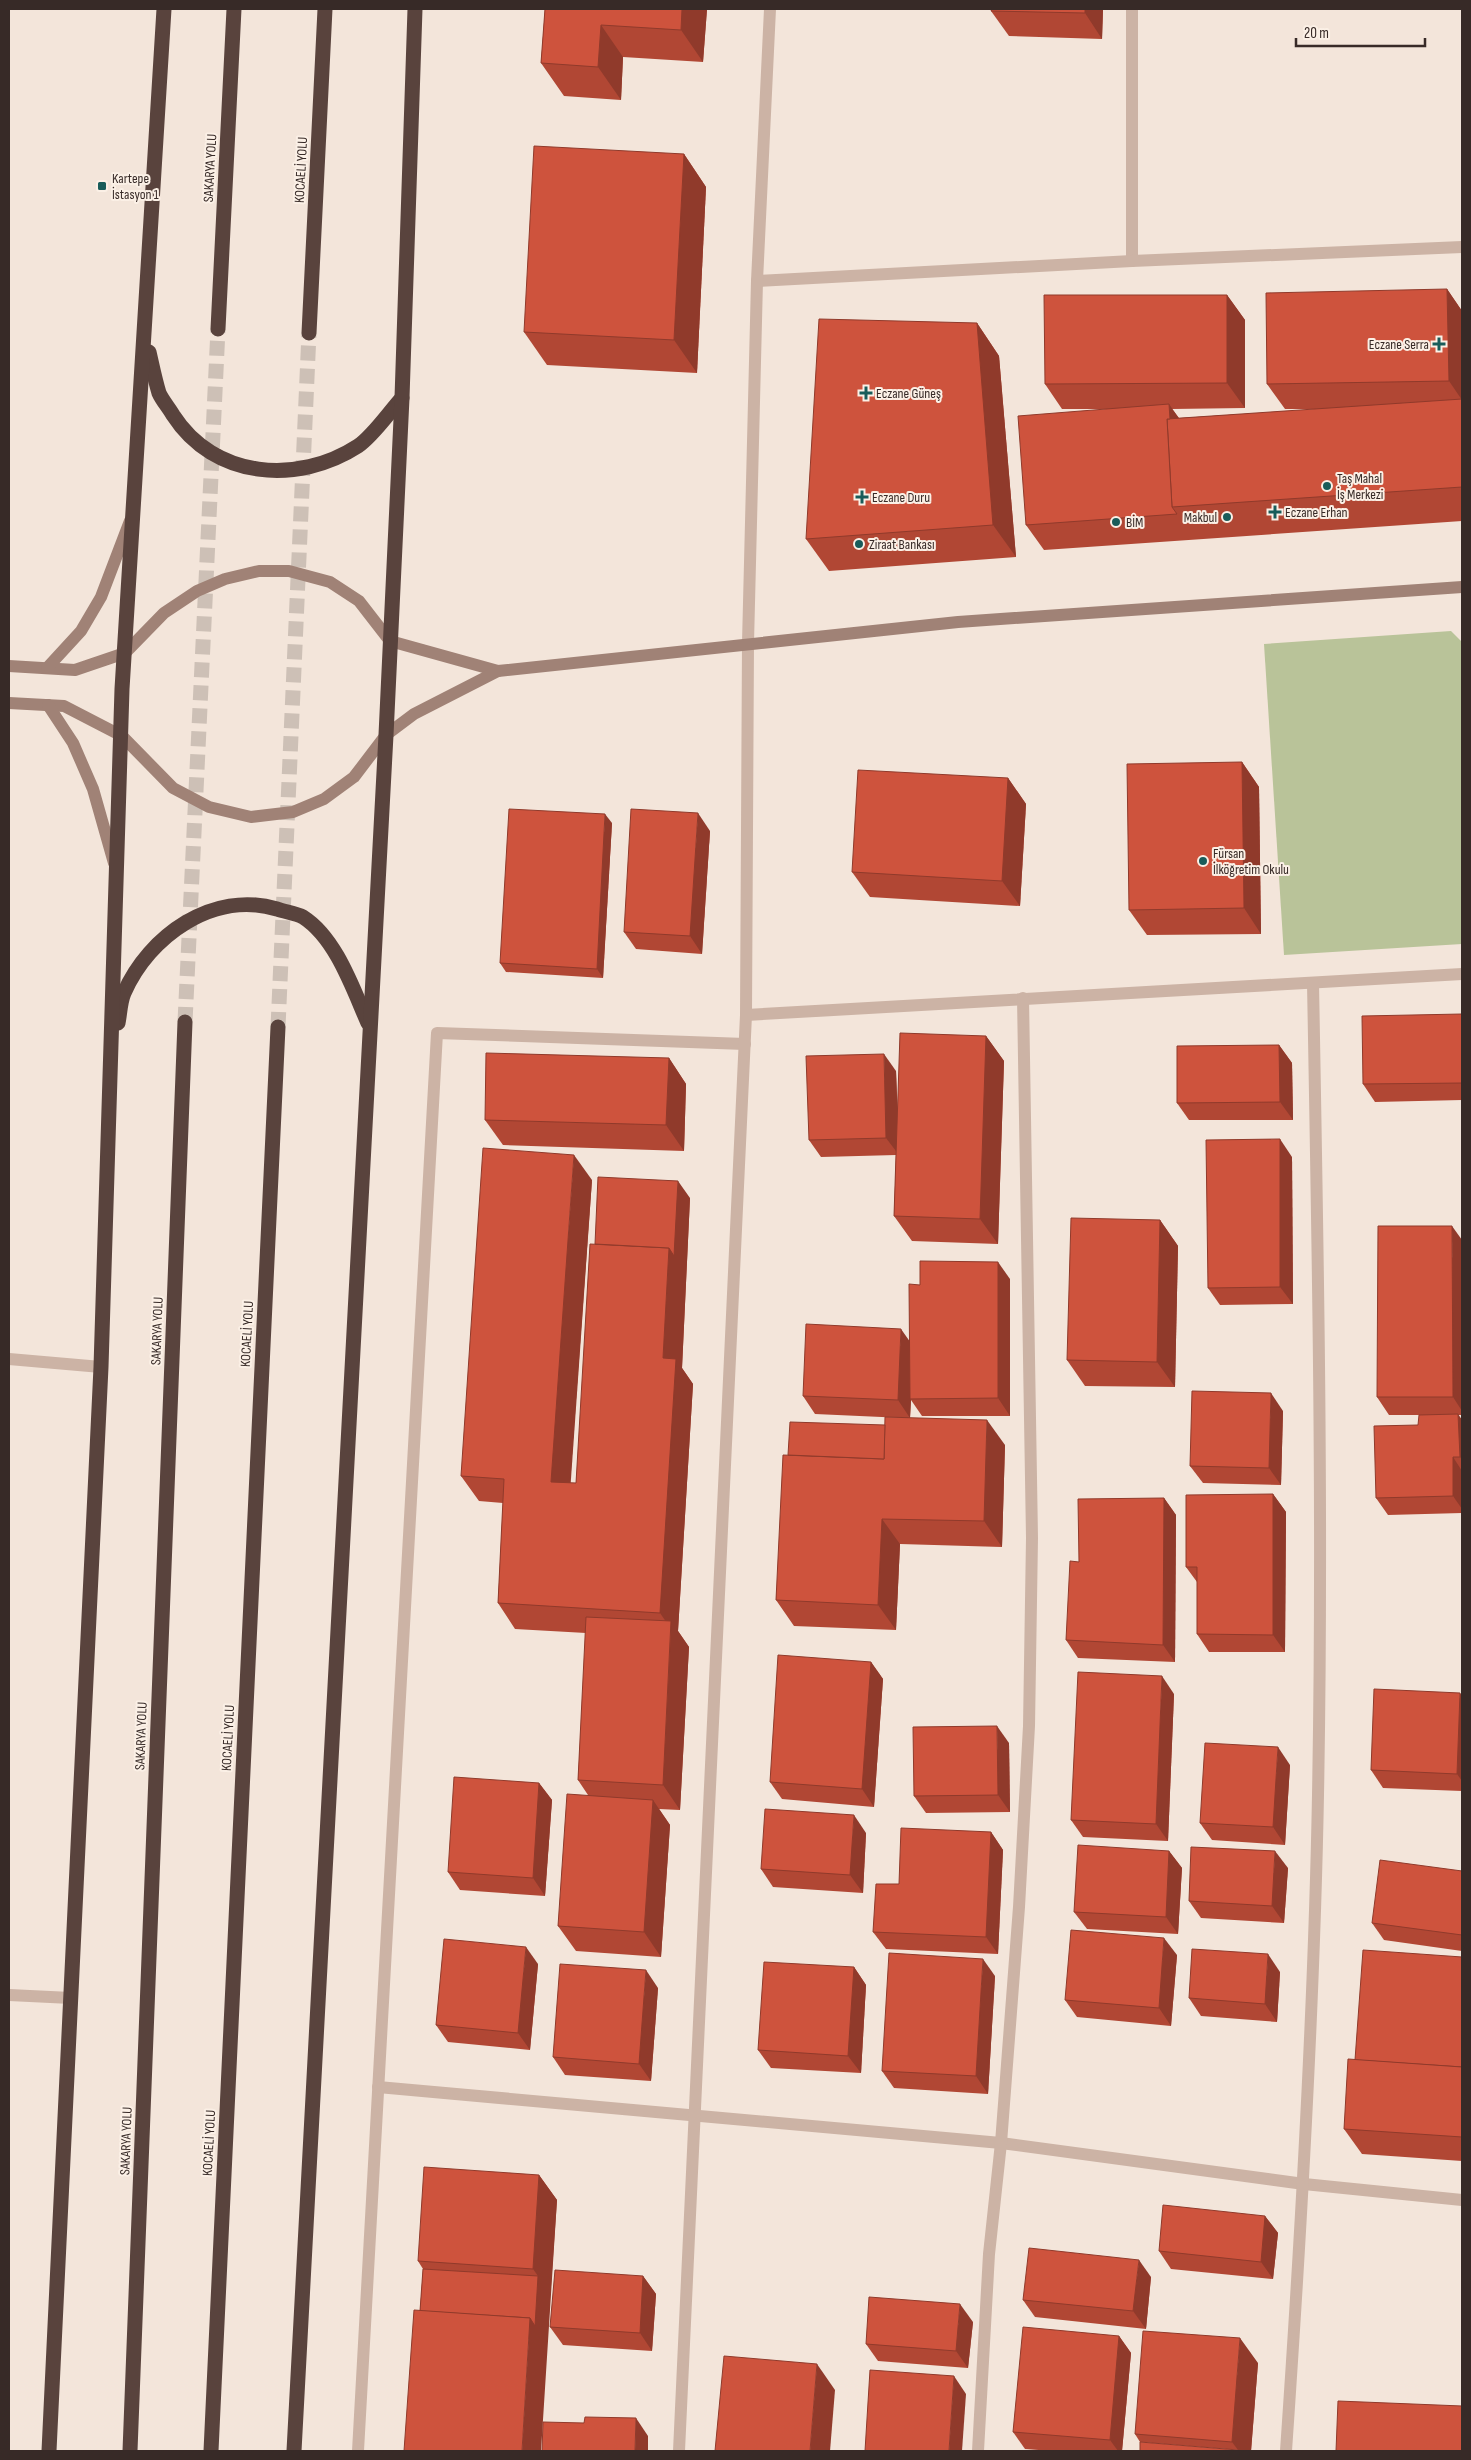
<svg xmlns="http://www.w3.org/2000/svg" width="1471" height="2460" viewBox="0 0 1471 2460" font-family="'Sofia Sans Condensed',sans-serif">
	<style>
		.green { fill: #b9c399 }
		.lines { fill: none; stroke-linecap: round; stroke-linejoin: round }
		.highway-tunnel { stroke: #cdc0b6; stroke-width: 15; stroke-dasharray: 15 8; stroke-linecap: butt }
		.street { stroke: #ccb3a5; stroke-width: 12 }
		.secondary { stroke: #a08276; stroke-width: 12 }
		.highway { stroke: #59433d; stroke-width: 15 }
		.wall { fill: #b14734 }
		.shaded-wall { fill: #903a2b }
		.building { fill: #ce533d; stroke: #903a2b }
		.poi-dot { fill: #195c5a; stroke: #fbf0e6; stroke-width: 2 }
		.labels { text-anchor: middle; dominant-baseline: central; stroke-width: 4; stroke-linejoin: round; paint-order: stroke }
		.street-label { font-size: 14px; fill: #372a27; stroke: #fbf0e6 }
		.poi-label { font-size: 14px; fill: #372a27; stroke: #fbf0e6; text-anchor: start }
	</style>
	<rect width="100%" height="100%" fill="#f3e5da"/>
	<polygon class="green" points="1451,631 1462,642 1462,944 1284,955 1264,644"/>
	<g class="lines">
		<g class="highway-tunnel">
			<polyline points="185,1022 218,329"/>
			<polyline points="278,1027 309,333"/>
		</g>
		<g class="street">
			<polyline points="1132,261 1132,9"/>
			<polyline points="757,281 1132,261 1462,247"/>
			<polyline points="746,1015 1462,974"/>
			<polyline points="9,1359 101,1367"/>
			<polyline points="9,1995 71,1998"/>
			<polyline points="378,2087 1001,2143 1304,2184 1462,2200"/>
			<polyline points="358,2451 437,1033 745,1044"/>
			<polyline points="679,2451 746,1015 748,643 757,281 770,9"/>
			<polyline points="978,2451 989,2254 1001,2143 1019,1907 1029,1726 1032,1538 1023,998"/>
			<path d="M1286,2451c15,-218 28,-437 32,-656 5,-271 0,-541 -5,-812"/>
		</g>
		<g class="secondary">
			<polyline points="9,666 75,670 125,653 164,613 197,591 225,579 259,571 289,571 330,582 359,601 390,641 498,671"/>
			<polyline points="47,668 81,631 101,597 130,521"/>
			<polyline points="9,703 64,706 122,736 173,788 209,807 251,817 293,812 324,799 354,777 386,735 414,714 498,671 958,622 1462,587"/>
			<polyline points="48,705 73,743 93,789 114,863"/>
		</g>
		<g class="highway">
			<polyline points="218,329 234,9"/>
			<polyline points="309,333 325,9"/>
			<path d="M149,352c3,13 6,28 10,41 3,7 10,15 14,22 41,64 125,70 185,31 15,-10 32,-35 44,-48"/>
			<path d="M118,1023c2,-9 2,-21 6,-30 25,-57 89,-103 153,-84 8,3 19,4 26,8 33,21 50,72 65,106"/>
			<polyline points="49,2451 101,1367 122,689 164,9"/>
			<polyline points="130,2451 185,1022"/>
			<polyline points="211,2451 278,1027"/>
			<polyline points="294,2451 386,735 402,398 415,9"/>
		</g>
	</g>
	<g class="wall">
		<polygon points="545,9 707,9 703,62 623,57 621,100 564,96 541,63"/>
		<polygon points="992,9 1103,9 1102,39 1009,36 991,11"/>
		<polygon points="684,154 706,187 697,373 547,365 524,332"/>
		<polygon points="1447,289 1462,311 1462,521 1044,550 1026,525 1111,409 1062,409 1045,384 1227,295 1245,320 1245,408 1172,409 1179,418 1324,409 1285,409 1267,384"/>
		<polygon points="977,323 999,356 1016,557 829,571 806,539"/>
		<polygon points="1242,762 1259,787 1261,934 1147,935 1129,910"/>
		<polygon points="1008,778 1026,804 1020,906 870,897 852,872"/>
		<polygon points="612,823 603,978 506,972 500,963"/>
		<polygon points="710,831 702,954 636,949 624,932"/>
		<polygon points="1462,1014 1462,1100 1375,1102 1363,1084"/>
		<polygon points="986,1036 1004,1061 998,1244 912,1241 894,1216 896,1155 821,1157 809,1140 896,1071 898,1120"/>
		<polygon points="1279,1045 1292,1063 1293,1120 1189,1120 1177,1103"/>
		<polygon points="669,1058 686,1084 684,1151 503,1145 485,1120"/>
		<polygon points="1292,1157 1293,1304 1220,1305 1208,1288"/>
		<polygon points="592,1180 570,1483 576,1483 595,1244 690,1198 682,1368 693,1384 678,1631 689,1647 680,1810 659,1809 670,1825 661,1957 576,1951 558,1926 588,1795 578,1780 586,1633 515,1629 498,1603 503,1503 479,1501 461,1476"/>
		<polygon points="1160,1220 1178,1246 1175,1387 1085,1386 1067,1360"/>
		<polygon points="1462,1240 1462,1415 1458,1415 1462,1420 1462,1513 1388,1515 1376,1498 1418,1425 1440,1415 1389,1415 1377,1397"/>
		<polygon points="1010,1279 1010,1416 922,1416 911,1400 910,1418 1005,1445 1002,1547 900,1544 896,1630 794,1626 776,1600 788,1455 885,1425 904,1418 815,1414 803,1396 910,1341 920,1285"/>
		<polygon points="1283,1411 1281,1485 1203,1483 1190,1466"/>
		<polygon points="1273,1494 1286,1512 1285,1652 1209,1652 1197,1634 1197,1582 1186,1567"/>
		<polygon points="1164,1498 1176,1515 1175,1662 1078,1658 1066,1640 1079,1562"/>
		<polygon points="871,1662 883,1679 874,1807 782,1799 770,1782"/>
		<polygon points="1174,1694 1168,1841 1083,1837 1071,1820"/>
		<polygon points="1462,1696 1462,1791 1383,1788 1371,1770"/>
		<polygon points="1009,1743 1010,1812 926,1813 914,1796"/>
		<polygon points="1290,1765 1285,1845 1212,1840 1200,1823"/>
		<polygon points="539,1783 552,1800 545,1896 460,1890 448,1872"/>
		<polygon points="991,1832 1003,1850 998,1954 886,1949 873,1932 899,1884"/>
		<polygon points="866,1833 863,1893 773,1887 761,1869"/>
		<polygon points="1169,1851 1182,1868 1178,1934 1087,1929 1074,1912"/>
		<polygon points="1288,1868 1284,1923 1201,1918 1189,1901"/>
		<polygon points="1462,1871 1462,1951 1384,1940 1372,1923"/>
		<polygon points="1177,1955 1171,2026 1077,2017 1065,2000"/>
		<polygon points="1462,1957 1462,2161 1362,2154 1344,2129 1355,2060"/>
		<polygon points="538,1964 530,2050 448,2042 436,2025"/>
		<polygon points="854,1967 866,1985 861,2073 771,2068 758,2050"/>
		<polygon points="1280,1972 1277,2022 1201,2016 1189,1998"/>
		<polygon points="995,1976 988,2094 894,2088 882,2071"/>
		<polygon points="658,1988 651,2081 565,2075 553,2057"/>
		<polygon points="539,2175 557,2200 547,2344 420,2311 423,2269 418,2261"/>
		<polygon points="1265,2216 1278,2233 1273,2279 1171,2269 1159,2251"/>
		<polygon points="643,2276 656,2294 652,2351 563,2345 550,2327"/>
		<polygon points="1151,2277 1146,2329 1035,2317 1023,2300"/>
		<polygon points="973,2322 968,2368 878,2361 866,2344"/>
		<polygon points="1119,2336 1131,2353 1122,2451 1052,2451 1025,2449 1013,2432"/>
		<polygon points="1258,2363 1251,2451 1140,2442 1135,2434"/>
	</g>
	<g class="shaded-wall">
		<polygon points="682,9 707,9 703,62 681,30"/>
		<polygon points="1085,9 1103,9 1102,39 1085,13"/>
		<polygon points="601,25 623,57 621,100 598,67"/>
		<polygon points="684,154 706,187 697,373 674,340"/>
		<polygon points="1447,289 1462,311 1462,400 1449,381"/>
		<polygon points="1227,295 1245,320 1245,408 1227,383"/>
		<polygon points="977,323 999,356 1016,557 993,525"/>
		<polygon points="1169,404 1187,430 1177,506"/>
		<polygon points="1242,762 1259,787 1261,934 1244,908"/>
		<polygon points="1008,778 1026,804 1020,906 1002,881"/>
		<polygon points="698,813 710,831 702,954 690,936"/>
		<polygon points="605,814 612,823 603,978 597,969"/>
		<polygon points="986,1036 1004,1061 998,1244 980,1219"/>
		<polygon points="1279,1045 1292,1063 1293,1120 1280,1102"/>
		<polygon points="884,1054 896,1071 899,1155 886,1138"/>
		<polygon points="669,1058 686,1084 684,1151 666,1125"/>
		<polygon points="1280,1139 1292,1157 1293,1304 1280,1287"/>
		<polygon points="574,1155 592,1180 569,1507 551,1482"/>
		<polygon points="678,1181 690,1198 682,1368 693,1384 678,1631 689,1647 680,1810 663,1785 671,1629 660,1613 663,1358 669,1248"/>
		<polygon points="1160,1220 1178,1246 1175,1387 1157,1362"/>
		<polygon points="1452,1226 1462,1240 1462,1411 1453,1397"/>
		<polygon points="998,1262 1010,1279 1010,1416 998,1398"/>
		<polygon points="901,1329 913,1346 910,1399 911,1400 910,1418 898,1400"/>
		<polygon points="1271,1393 1283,1411 1281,1485 1269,1468"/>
		<polygon points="1458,1414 1462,1420 1462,1460 1460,1457"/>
		<polygon points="987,1420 1005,1445 1002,1547 984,1521"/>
		<polygon points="1453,1457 1462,1471 1462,1509 1453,1496"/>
		<polygon points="1273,1494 1286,1512 1285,1652 1273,1635"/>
		<polygon points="1164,1498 1176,1515 1175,1662 1163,1645"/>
		<polygon points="882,1519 900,1544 896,1630 878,1605"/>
		<polygon points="871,1662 883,1679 874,1807 862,1789"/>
		<polygon points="1162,1676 1174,1694 1168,1841 1156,1824"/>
		<polygon points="1460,1693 1462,1696 1462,1781 1457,1774"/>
		<polygon points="997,1726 1009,1743 1010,1812 998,1795"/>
		<polygon points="1278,1747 1290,1765 1285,1845 1273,1827"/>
		<polygon points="539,1783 552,1800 545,1896 533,1878"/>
		<polygon points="653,1800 670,1825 661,1957 644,1932"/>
		<polygon points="854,1815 866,1833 863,1893 850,1875"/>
		<polygon points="991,1832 1003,1850 998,1954 986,1937"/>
		<polygon points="1169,1851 1182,1868 1178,1934 1166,1917"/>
		<polygon points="1275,1851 1288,1868 1284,1923 1272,1906"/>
		<polygon points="1164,1938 1177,1955 1171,2026 1159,2008"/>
		<polygon points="526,1947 538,1964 530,2050 518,2033"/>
		<polygon points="1268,1954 1280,1972 1277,2022 1265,2004"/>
		<polygon points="983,1959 995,1976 988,2094 976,2076"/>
		<polygon points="854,1967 866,1985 861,2073 848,2056"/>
		<polygon points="646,1970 658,1988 651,2081 639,2064"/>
		<polygon points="539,2175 557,2200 541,2451 522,2451 530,2318 538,2276 533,2269"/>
		<polygon points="1265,2216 1278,2233 1273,2279 1261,2262"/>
		<polygon points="1139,2260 1151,2277 1146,2329 1133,2311"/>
		<polygon points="643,2276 656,2294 652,2351 640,2333"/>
		<polygon points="960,2304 973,2322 968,2368 956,2351"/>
		<polygon points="1119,2336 1131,2353 1122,2451 1118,2451 1110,2440"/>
		<polygon points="1240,2338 1258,2363 1251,2451 1238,2451 1238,2450 1232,2442"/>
		<polygon points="817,2364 835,2390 830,2451 810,2451"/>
		<polygon points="954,2376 966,2394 962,2451 949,2451"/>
		<polygon points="636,2418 648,2436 648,2451 635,2451"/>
	</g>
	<g class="building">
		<polygon points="545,9 682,9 681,30 601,25 598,67 541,63"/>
		<polygon points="992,9 1085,9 1085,13 991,11"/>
		<polygon points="534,146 684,154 674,340 524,332"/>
		<polygon points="1447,289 1449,381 1267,384 1266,293"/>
		<polygon points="1044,295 1227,295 1227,383 1045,384"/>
		<polygon points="819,319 977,323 993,525 806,539"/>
		<polygon points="1462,399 1462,487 1172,507 1167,419"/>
		<polygon points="1169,404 1170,419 1167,419 1172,507 1177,514 1026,525 1018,416"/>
		<polygon points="1242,762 1244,908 1129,910 1127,764"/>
		<polygon points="858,770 1008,778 1002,881 852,872"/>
		<polygon points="509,809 605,814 597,969 500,963"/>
		<polygon points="631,809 698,813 690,936 624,932"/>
		<polygon points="1462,1014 1462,1083 1363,1084 1362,1016"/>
		<polygon points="900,1033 986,1036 980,1219 894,1216"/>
		<polygon points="1279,1045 1280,1102 1177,1103 1177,1046"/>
		<polygon points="486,1053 669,1058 666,1125 485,1120"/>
		<polygon points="884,1054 886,1138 809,1140 806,1056"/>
		<polygon points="1280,1139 1280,1287 1208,1288 1206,1140"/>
		<polygon points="483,1148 574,1155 551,1482 576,1483 590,1244 669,1248 663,1358 676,1359 660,1613 498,1603 504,1479 461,1476"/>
		<polygon points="598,1177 678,1181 674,1256 669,1248 595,1244"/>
		<polygon points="1071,1218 1160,1220 1157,1362 1067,1360"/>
		<polygon points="1378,1226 1452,1226 1453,1397 1377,1397"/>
		<polygon points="920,1261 998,1262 998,1398 910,1399 909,1284 920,1285"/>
		<polygon points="806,1324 901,1329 898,1400 803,1396"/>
		<polygon points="1192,1391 1271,1393 1269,1468 1190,1466"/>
		<polygon points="1458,1414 1460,1457 1453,1457 1453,1496 1376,1498 1374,1426 1418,1425 1419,1415"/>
		<polygon points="885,1417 987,1420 984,1521 882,1519 878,1605 776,1600 783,1455 884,1459"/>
		<polygon points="790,1422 885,1425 884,1459 788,1455"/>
		<polygon points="1273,1494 1273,1635 1197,1634 1197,1567 1186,1567 1186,1495"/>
		<polygon points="1164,1498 1163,1645 1066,1640 1070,1561 1079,1562 1078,1499"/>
		<polygon points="586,1617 671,1621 663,1785 578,1780"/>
		<polygon points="778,1655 871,1662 862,1789 770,1782"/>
		<polygon points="1078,1672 1162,1676 1156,1824 1071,1820"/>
		<polygon points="1374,1689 1460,1693 1457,1774 1371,1770"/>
		<polygon points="997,1726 998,1795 914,1796 913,1727"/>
		<polygon points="1205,1743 1278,1747 1273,1827 1200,1823"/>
		<polygon points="454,1777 539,1783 533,1878 448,1872"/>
		<polygon points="567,1794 653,1800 644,1932 558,1926"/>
		<polygon points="765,1809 854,1815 850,1875 761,1869"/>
		<polygon points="901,1828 991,1832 986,1937 873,1932 876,1884 899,1884"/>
		<polygon points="1078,1845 1169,1851 1166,1917 1074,1912"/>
		<polygon points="1191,1847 1275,1851 1272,1906 1189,1901"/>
		<polygon points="1380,1860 1462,1871 1462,1935 1372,1923"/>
		<polygon points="1071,1930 1164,1938 1159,2008 1065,2000"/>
		<polygon points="444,1939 526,1947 518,2033 436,2025"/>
		<polygon points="1192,1949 1268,1954 1265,2004 1189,1998"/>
		<polygon points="1363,1950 1462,1957 1462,2067 1355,2060"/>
		<polygon points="889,1953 983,1959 976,2076 882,2071"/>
		<polygon points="764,1962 854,1967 848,2056 758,2050"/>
		<polygon points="560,1964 646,1970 639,2064 553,2057"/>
		<polygon points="1348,2059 1462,2067 1462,2137 1344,2129"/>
		<polygon points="424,2167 539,2175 533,2269 418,2261"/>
		<polygon points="1163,2205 1265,2216 1261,2262 1159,2251"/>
		<polygon points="1029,2248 1139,2260 1133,2311 1023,2300"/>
		<polygon points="423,2269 538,2276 535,2326 530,2318 420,2311"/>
		<polygon points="555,2270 643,2276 640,2333 550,2327"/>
		<polygon points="869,2297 960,2304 956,2351 866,2344"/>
		<polygon points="414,2310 530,2318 522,2451 404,2451"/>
		<polygon points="1023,2327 1119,2336 1110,2440 1013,2432"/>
		<polygon points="1143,2331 1240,2338 1232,2442 1135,2434"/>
		<polygon points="724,2356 817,2364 810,2451 715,2451"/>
		<polygon points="870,2370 954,2376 949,2451 865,2451"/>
		<polygon points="1338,2401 1462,2406 1462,2451 1336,2451"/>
		<polygon points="585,2417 636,2418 635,2451 542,2451 543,2422 584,2423"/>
		<polygon points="1140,2442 1238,2450 1238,2451 1140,2451"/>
	</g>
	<g class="poi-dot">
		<rect x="97" y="181" width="10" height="10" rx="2.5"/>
		<path d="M1436.5 336.5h5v5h5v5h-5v5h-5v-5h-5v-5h5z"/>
		<path d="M863.5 385.5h5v5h5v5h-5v5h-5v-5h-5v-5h5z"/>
		<circle cx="1327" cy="486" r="5"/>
		<path d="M859.5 489.5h5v5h5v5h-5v5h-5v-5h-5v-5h5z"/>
		<path d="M1272.5 504.5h5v5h5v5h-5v5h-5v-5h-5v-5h5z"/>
		<circle cx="1227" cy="517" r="5"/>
		<circle cx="1116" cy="522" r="5"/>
		<circle cx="859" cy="544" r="5"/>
		<circle cx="1203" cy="861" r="5"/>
	</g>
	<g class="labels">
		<g class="street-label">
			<text transform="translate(210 168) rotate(-87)">SAKARYA YOLU</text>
			<text transform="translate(301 170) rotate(-87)">KOCAELİ YOLU</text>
			<text transform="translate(157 1331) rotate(-88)">SAKARYA YOLU</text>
			<text transform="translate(247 1334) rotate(-87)">KOCAELİ YOLU</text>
			<text transform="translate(141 1736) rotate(-88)">SAKARYA YOLU</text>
			<text transform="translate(228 1738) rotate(-87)">KOCAELİ YOLU</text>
			<text transform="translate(126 2141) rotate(-88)">SAKARYA YOLU</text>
			<text transform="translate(209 2143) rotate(-87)">KOCAELİ YOLU</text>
		</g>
		<g class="poi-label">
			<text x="112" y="178">Kartepe<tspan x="112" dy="16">İstasyon 1</tspan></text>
			<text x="1429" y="344" text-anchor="end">Eczane Serra</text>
			<text x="876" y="393">Eczane Güneş</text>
			<text x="1337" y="478">Taş Mahal<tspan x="1337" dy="16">İş Merkezi</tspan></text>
			<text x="872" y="497">Eczane Duru</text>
			<text x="1285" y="512">Eczane Erhan</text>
			<text x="1217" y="517" text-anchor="end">Makbul</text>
			<text x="1126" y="522">BİM</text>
			<text x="869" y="544">Ziraat Bankası</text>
			<text x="1213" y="853">Fürsan<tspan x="1213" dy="16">İlköğretim Okulu</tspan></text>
		</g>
	</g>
	<rect width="1471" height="2460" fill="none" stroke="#372a27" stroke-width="20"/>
	<path d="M1296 38v8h129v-8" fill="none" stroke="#372a27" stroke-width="2.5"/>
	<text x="1304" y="38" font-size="15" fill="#372a27" stroke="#fbf0e6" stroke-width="4" paint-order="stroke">20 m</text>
</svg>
